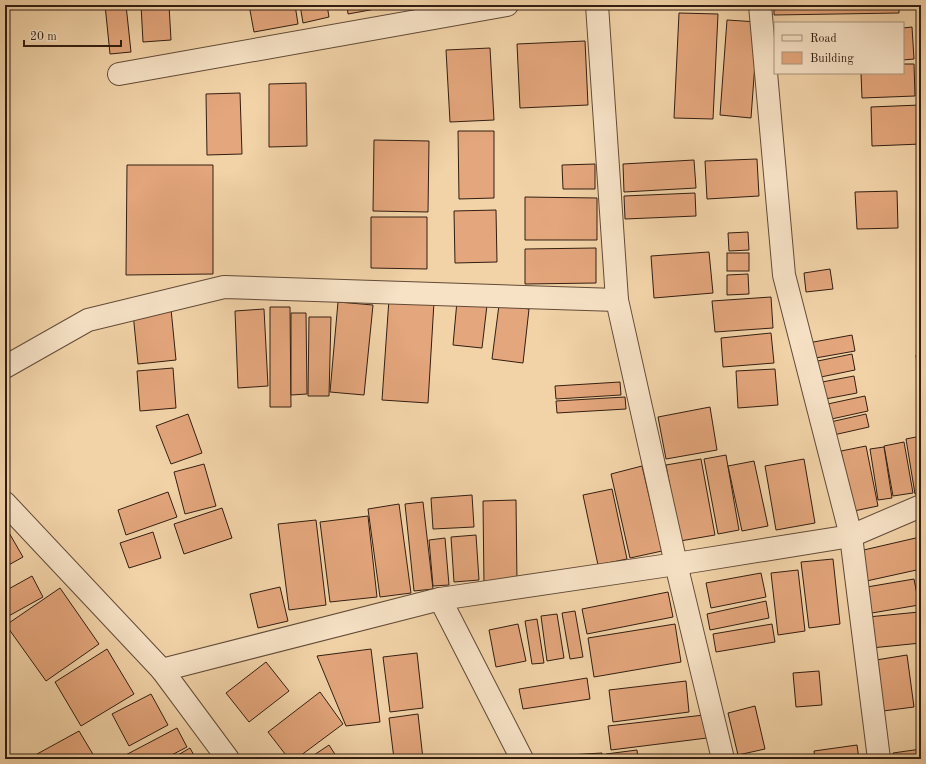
<svg xmlns="http://www.w3.org/2000/svg" width="926" height="764" viewBox="0 0 926 764" font-family="'Old Standard TT',serif">
	<style>
		.building { fill: #e4a67c; stroke: #321e11 }
		.lines { fill: none; stroke-linecap: round; stroke-linejoin: round }
		.minor-casing { stroke: #624b37; stroke-width: 24 }
		.minor { stroke: #f7e2c6; stroke-width: 22 }
	</style>
	<rect width="100%" height="100%" fill="#f2d3a8"/>
	<filter id="stains"><feTurbulence type="fractalNoise" baseFrequency=".005" numOctaves="4"/><feColorMatrix values="0 0 0 0 .2 0 0 0 0 .09 0 0 0 0 .02 0 0 0 .5 -.17"/></filter>
	<radialGradient id="worn" r=".72"><stop offset=".6" stop-color="#630" stop-opacity="0"/><stop offset="1" stop-color="#630" stop-opacity=".3"/></radialGradient>
	<g class="building">
		<polygon points="105,5 126,5 131,52 110,54"/>
		<polygon points="141,5 169,5 171,40 143,42"/>
		<polygon points="249,5 295,5 298,24 254,32"/>
		<polygon points="300,5 327,5 329,17 303,23"/>
		<polygon points="347,5 381,5 381,8 348,14"/>
		<polygon points="774,5 899,5 899,13 774,15"/>
		<polygon points="679,13 718,14 713,119 674,118"/>
		<polygon points="727,20 758,22 751,118 720,115"/>
		<polygon points="912,27 914,59 903,60 903,28"/>
		<polygon points="585,41 588,105 520,108 517,44"/>
		<polygon points="490,48 494,120 450,122 446,50"/>
		<polygon points="903,64 914,64 915,96 862,98 861,73 903,73"/>
		<polygon points="306,83 307,146 269,147 269,84"/>
		<polygon points="240,93 242,154 207,155 206,94"/>
		<polygon points="920,105 921,144 872,146 871,107"/>
		<polygon points="458,131 494,131 494,198 459,199"/>
		<polygon points="374,140 429,141 428,212 373,211"/>
		<polygon points="757,159 759,196 707,199 705,161"/>
		<polygon points="694,160 696,188 624,192 623,164"/>
		<polygon points="595,164 595,189 563,189 562,165"/>
		<polygon points="127,165 213,165 213,274 126,275"/>
		<polygon points="897,191 898,228 857,229 855,192"/>
		<polygon points="695,193 696,216 625,219 624,196"/>
		<polygon points="525,197 597,198 597,240 525,240"/>
		<polygon points="496,210 497,262 455,263 454,211"/>
		<polygon points="371,217 427,217 427,269 371,268"/>
		<polygon points="748,232 749,250 729,251 728,233"/>
		<polygon points="596,248 596,283 525,284 525,249"/>
		<polygon points="709,252 713,293 654,298 651,256"/>
		<rect x="727" y="253" width="22" height="18"/>
		<polygon points="830,269 833,289 806,292 804,273"/>
		<polygon points="748,274 749,294 727,295 727,275"/>
		<polygon points="771,297 773,328 715,332 712,301"/>
		<polygon points="389,299 434,302 428,403 382,400"/>
		<polygon points="457,301 487,305 482,348 453,345"/>
		<polygon points="338,302 373,305 364,395 330,392"/>
		<polygon points="499,305 529,309 523,363 492,359"/>
		<polygon points="270,307 290,307 291,407 270,407"/>
		<polygon points="171,309 176,360 138,364 133,313"/>
		<polygon points="264,309 268,386 238,388 235,311"/>
		<polygon points="291,313 306,313 307,394 291,395"/>
		<polygon points="309,317 331,317 329,396 308,396"/>
		<polygon points="771,333 774,363 723,367 721,338"/>
		<polygon points="852,335 855,351 810,359 808,343"/>
		<polygon points="852,354 855,370 811,379 808,363"/>
		<polygon points="916,355 921,355 920,399"/>
		<polygon points="173,368 176,408 140,411 137,371"/>
		<polygon points="775,369 778,405 738,408 736,371"/>
		<polygon points="854,376 857,393 820,400 817,383"/>
		<polygon points="620,382 621,395 556,399 555,386"/>
		<polygon points="865,396 868,411 827,420 823,405"/>
		<polygon points="625,397 626,409 557,413 556,401"/>
		<polygon points="710,407 717,450 666,459 658,417"/>
		<polygon points="188,414 202,453 171,464 156,426"/>
		<polygon points="866,414 869,427 829,436 826,423"/>
		<polygon points="921,436 921,493 915,494 906,439"/>
		<polygon points="904,442 913,493 893,496 884,446"/>
		<polygon points="866,446 878,506 854,511 841,451"/>
		<polygon points="884,447 892,498 878,500 870,449"/>
		<polygon points="726,455 739,530 718,534 704,459"/>
		<polygon points="701,459 715,535 680,541 666,465"/>
		<polygon points="804,459 815,523 776,530 765,466"/>
		<polygon points="754,461 768,526 742,531 728,466"/>
		<polygon points="204,464 216,506 185,514 174,472"/>
		<polygon points="642,466 662,551 630,558 611,474"/>
		<polygon points="612,489 627,559 598,565 583,495"/>
		<polygon points="168,492 177,517 126,535 118,510"/>
		<polygon points="472,495 474,527 433,529 431,498"/>
		<polygon points="516,500 517,583 484,585 483,501"/>
		<polygon points="423,502 433,589 414,591 405,504"/>
		<polygon points="399,504 411,593 380,597 368,509"/>
		<polygon points="222,508 232,538 184,554 174,524"/>
		<polygon points="368,516 377,597 330,602 320,522"/>
		<polygon points="316,520 326,605 289,610 278,524"/>
		<polygon points="8,531 23,557 5,567 5,533"/>
		<polygon points="153,532 161,558 129,568 120,543"/>
		<polygon points="476,535 479,580 454,582 451,537"/>
		<polygon points="920,537 921,569 862,582 855,552"/>
		<polygon points="445,538 449,585 433,586 429,540"/>
		<polygon points="833,559 840,624 809,628 801,562"/>
		<polygon points="798,570 805,631 778,635 771,573"/>
		<polygon points="761,573 766,597 711,608 706,583"/>
		<polygon points="32,576 43,597 5,618 5,591"/>
		<polygon points="914,579 919,605 866,614 861,588"/>
		<polygon points="280,587 288,621 258,628 250,594"/>
		<polygon points="60,588 99,644 46,681 6,625"/>
		<polygon points="668,592 673,617 587,634 582,609"/>
		<polygon points="766,601 769,618 710,630 707,614"/>
		<polygon points="575,611 583,657 570,659 562,613"/>
		<polygon points="919,612 921,643 871,648 868,617"/>
		<polygon points="557,614 564,658 547,661 541,616"/>
		<polygon points="537,619 544,663 532,664 525,621"/>
		<polygon points="518,624 526,661 496,667 489,630"/>
		<polygon points="675,624 681,662 594,677 588,638"/>
		<polygon points="772,624 775,642 716,652 713,634"/>
		<polygon points="107,649 134,694 81,726 55,682"/>
		<polygon points="371,649 380,722 346,726 317,656"/>
		<polygon points="417,653 423,708 390,712 383,657"/>
		<polygon points="907,655 914,707 883,711 876,660"/>
		<polygon points="266,662 289,691 249,722 226,693"/>
		<polygon points="819,671 822,705 796,707 793,673"/>
		<polygon points="587,678 590,699 523,709 519,689"/>
		<polygon points="686,681 689,712 613,722 609,690"/>
		<polygon points="320,692 343,724 296,759 289,759 268,732"/>
		<polygon points="151,694 168,725 129,746 112,714"/>
		<polygon points="755,706 765,749 738,755 728,713"/>
		<polygon points="418,714 423,759 394,759 389,718"/>
		<polygon points="704,715 707,738 611,750 608,726"/>
		<polygon points="177,728 187,747 164,759 118,759"/>
		<polygon points="79,731 94,756 89,759 28,759"/>
		<polygon points="329,745 338,759 308,759"/>
		<polygon points="857,745 859,759 815,759 814,751"/>
		<polygon points="190,748 196,759 171,759"/>
		<polygon points="921,749 921,759 894,759 893,753"/>
		<polygon points="637,750 638,759 607,759 606,754"/>
		<polygon points="602,753 603,759 569,759 568,755"/>
		<polygon points="788,755 789,759 769,759"/>
	</g>
	<g class="lines">
		<g class="minor-casing">
			<g id="minor">
				<polyline points="597,5 617,300"/>
				<polyline points="760,5 784,275 851,536 879,759"/>
				<polyline points="119,74 507,5"/>
				<polyline points="5,367 88,320 224,287 617,300 676,564 723,759"/>
				<polyline points="5,503 162,670 228,759"/>
				<polyline points="440,599 522,759"/>
				<polyline points="162,670 440,599 676,564 851,536 921,506"/>
			</g>
		</g>
		<use href="#minor" class="minor"/>
	</g>
	<rect width="926" height="764" fill="none" stroke="#f2d3a8" stroke-width="20"/>
	<rect x="6" y="6" width="914" height="752" fill="none" stroke="#321e11" stroke-width="2"/>
	<rect x="10" y="10" width="906" height="744" fill="none" stroke="#321e11"/>
	<rect x="774" y="22" width="130" height="52" fill="#f7e2c6" stroke="#a8947e"/>
	<rect x="782" y="35" width="20" height="6" fill="#f7e2c6" stroke="#a8947e"/>
	<text x="810" y="42" font-size="12" fill="#321e11">Road</text>
	<rect x="782" y="52" width="20" height="12" fill="#e4a67c" stroke="#a8947e"/>
	<text x="810" y="62" font-size="12" fill="#321e11">Building</text>
	<path d="M24 40v6h97v-6" fill="none" stroke="#321e11" stroke-width="2"/>
	<text x="30" y="40" font-size="12" fill="#321e11" stroke="#f7e2c6" stroke-width="3" paint-order="stroke">20 m</text>
	<rect width="100%" height="100%" filter="url(#stains)"/>
	<rect width="100%" height="100%" fill="url(#worn)"/>
</svg>
